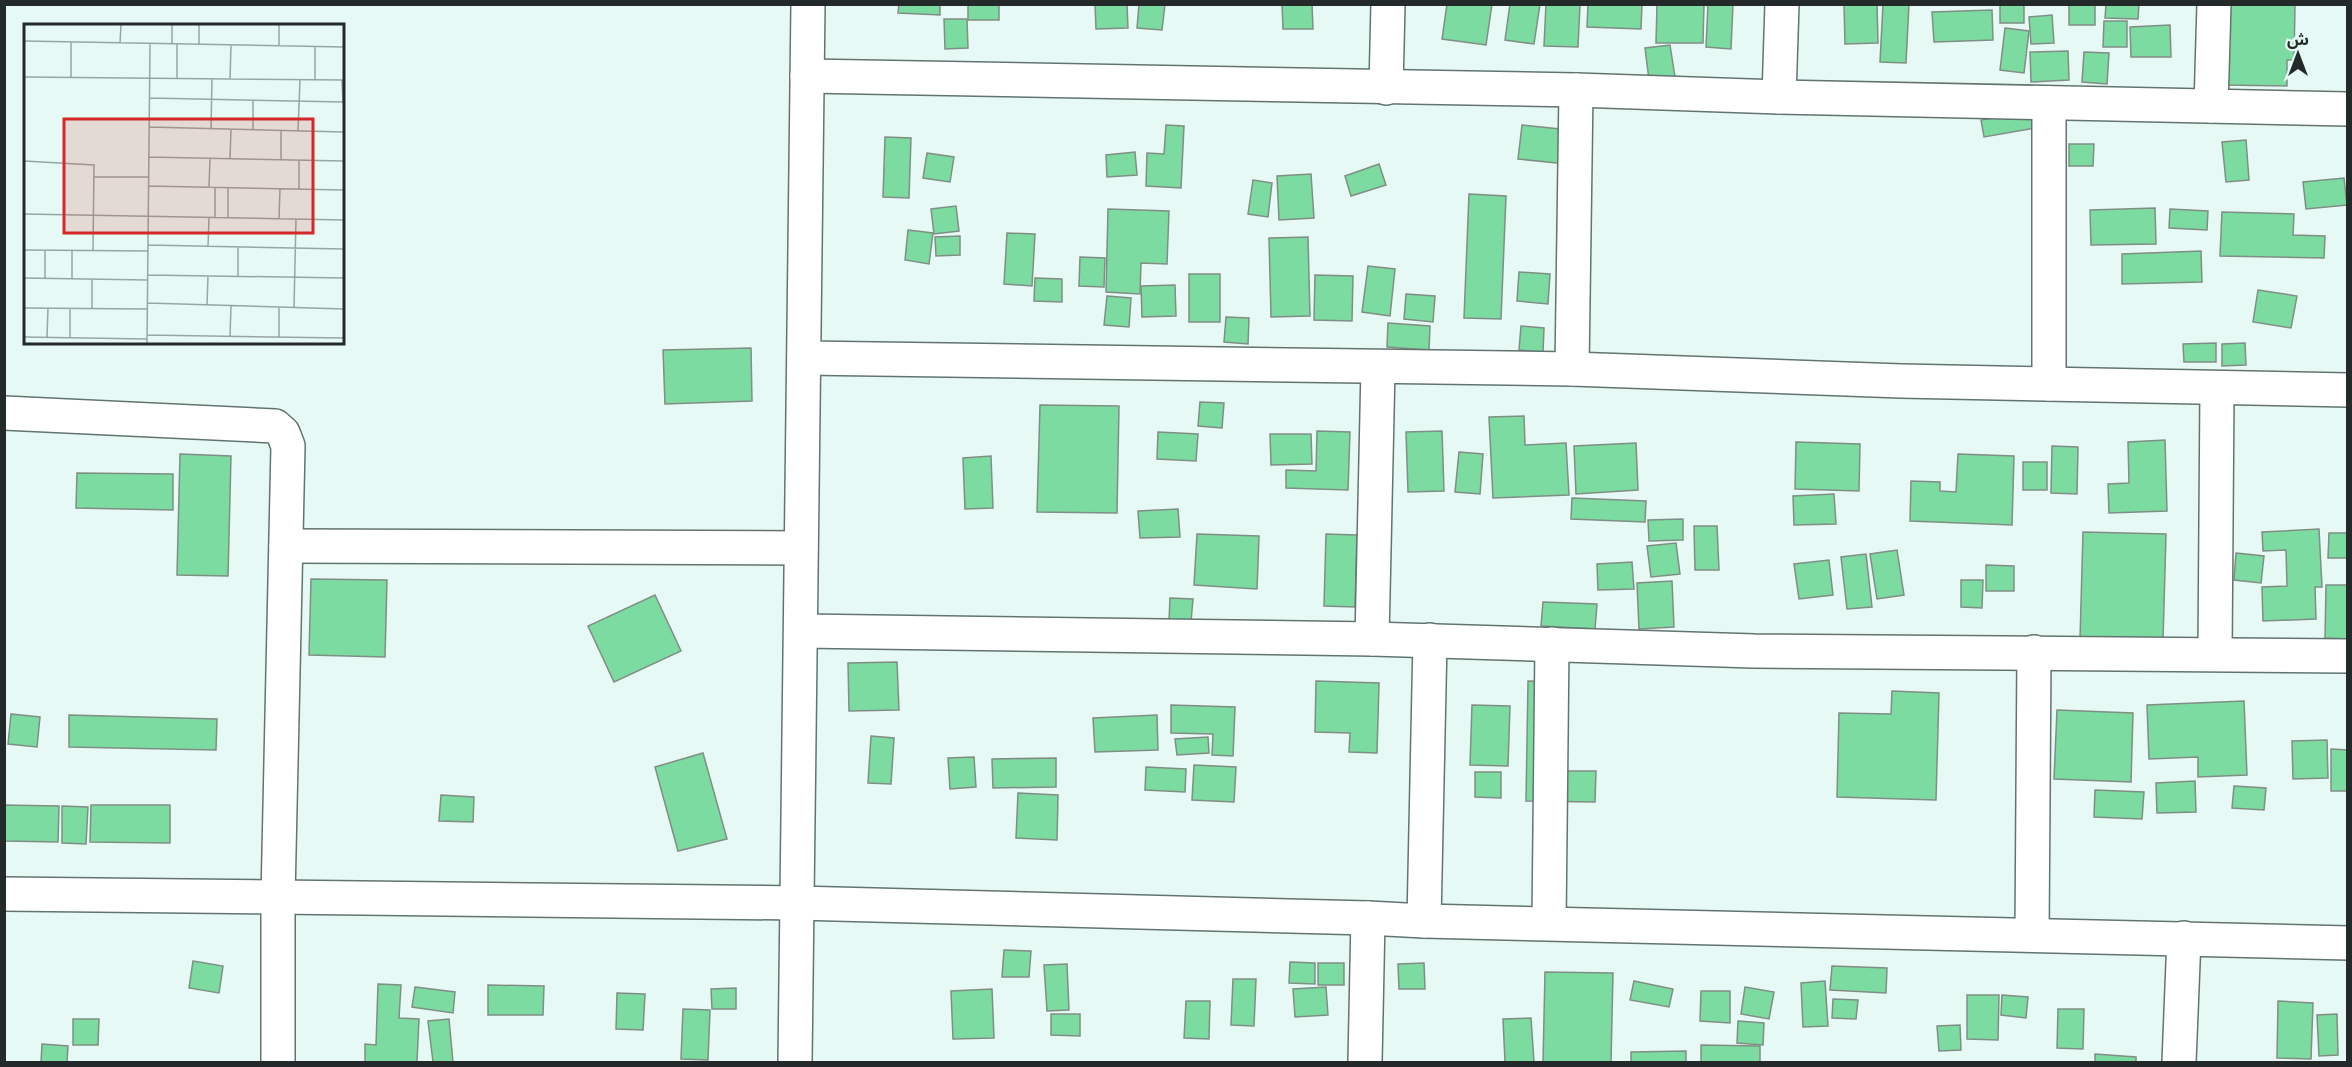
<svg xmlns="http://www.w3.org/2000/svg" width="2352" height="1067" viewBox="0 0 2352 1067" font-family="Karla,'Noto Sans Arabic',sans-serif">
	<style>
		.building { fill: #7cdba0; stroke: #818e85; stroke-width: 1.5 }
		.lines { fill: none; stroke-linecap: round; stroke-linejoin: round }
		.street-casing { stroke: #637470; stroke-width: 36 }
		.street { stroke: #fff; stroke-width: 33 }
		.inset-road { fill: none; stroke: #98a6a3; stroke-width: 1.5 }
		.view { fill: #d62828; fill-opacity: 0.15; stroke: #d62828; stroke-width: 3 }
		.inset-edge { fill: none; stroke: #232a29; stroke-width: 3 }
	</style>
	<rect width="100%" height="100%" fill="#e6f9f5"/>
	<g class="building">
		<polygon points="899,4 940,4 940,15 898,13"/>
		<rect x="968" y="4" width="31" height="16"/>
		<polygon points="1095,4 1127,4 1128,28 1096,29"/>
		<polygon points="1139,4 1165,4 1162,30 1137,28"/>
		<polygon points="1282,4 1312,4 1313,29 1283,29"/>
		<polygon points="1447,4 1492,4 1486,45 1442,39"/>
		<polygon points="1510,4 1540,4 1534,44 1505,40"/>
		<polygon points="1546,4 1580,4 1578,47 1544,46"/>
		<polygon points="1588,4 1642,4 1641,29 1587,27"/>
		<polygon points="1657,4 1704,4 1703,43 1656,43"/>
		<polygon points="1708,4 1733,4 1731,49 1706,47"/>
		<polygon points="1844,4 1877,4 1878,43 1845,44"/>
		<polygon points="1883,4 1909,4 1906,63 1880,62"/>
		<rect x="2000" y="4" width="24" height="19"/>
		<rect x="2069" y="4" width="26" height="21"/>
		<polygon points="2106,4 2139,4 2138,19 2105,18"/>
		<polygon points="2226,4 2295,5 2294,60 2287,60 2287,86 2224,85"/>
		<polygon points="1992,10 1993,40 1934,42 1932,12"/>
		<polygon points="2052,15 2054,43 2031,44 2029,17"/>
		<polygon points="944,19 967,19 968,48 945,49"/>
		<polygon points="2104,21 2127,21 2127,47 2103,47"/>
		<polygon points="2170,25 2171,57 2131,57 2130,27"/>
		<polygon points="2005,28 2029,31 2024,73 2000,70"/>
		<polygon points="1670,45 1675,77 1649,80 1645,48"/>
		<polygon points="2068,51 2069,80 2031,82 2030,52"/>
		<polygon points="2084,52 2109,53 2107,84 2082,82"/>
		<polygon points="2038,110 2041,127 1984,137 1981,120"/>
		<polygon points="1166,125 1184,126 1181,188 1146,186 1147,153 1164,154"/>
		<polygon points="1522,125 1570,130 1566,164 1518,159"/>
		<polygon points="885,137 911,138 909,198 883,197"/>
		<polygon points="2246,140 2249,180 2226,182 2222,142"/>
		<polygon points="2069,144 2094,144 2093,166 2069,166"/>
		<polygon points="1135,152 1137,175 1107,177 1106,155"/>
		<polygon points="927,153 954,157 950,182 923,178"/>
		<polygon points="1379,164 1386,185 1351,196 1345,176"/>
		<polygon points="1311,174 1314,218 1279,220 1277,176"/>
		<polygon points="2344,178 2347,205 2306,209 2303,182"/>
		<polygon points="1253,180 1272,183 1268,217 1248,214"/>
		<polygon points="1469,194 1506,196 1501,319 1464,318"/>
		<polygon points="956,206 959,231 934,234 931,209"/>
		<polygon points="2155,208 2156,244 2091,245 2090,210"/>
		<polygon points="1108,209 1169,211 1167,264 1141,263 1140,294 1106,292"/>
		<polygon points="2170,209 2208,211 2207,230 2169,228"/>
		<polygon points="2222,212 2294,214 2293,235 2325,236 2324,258 2220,256"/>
		<polygon points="908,230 933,233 929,264 905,260"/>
		<polygon points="1007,233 1035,234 1032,286 1004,284"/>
		<polygon points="960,236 960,255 936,256 935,237"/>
		<polygon points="1308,237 1310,316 1271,317 1269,238"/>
		<polygon points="2201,251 2202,282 2122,284 2122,254"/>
		<polygon points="1080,257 1105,258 1104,287 1079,286"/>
		<polygon points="1368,266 1395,269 1390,316 1362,312"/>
		<polygon points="1519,272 1550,274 1548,304 1517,301"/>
		<rect x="1189" y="274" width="31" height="48"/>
		<polygon points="1315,275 1353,276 1352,321 1314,320"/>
		<polygon points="1035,278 1062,279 1062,302 1034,301"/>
		<polygon points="1175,285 1176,316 1142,317 1141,286"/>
		<polygon points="2258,290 2297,296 2291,328 2253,322"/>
		<polygon points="1406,294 1435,296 1433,322 1404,319"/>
		<polygon points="1107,296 1131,298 1129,327 1104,325"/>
		<polygon points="1226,317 1249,318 1248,344 1224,342"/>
		<polygon points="1388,323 1430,326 1429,350 1387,347"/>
		<polygon points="1521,326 1544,328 1543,352 1519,350"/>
		<polygon points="2216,343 2216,362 2184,362 2183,344"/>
		<polygon points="2245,343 2246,365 2222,366 2222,344"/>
		<polygon points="751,348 752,401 665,404 663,350"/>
		<polygon points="1200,402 1224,403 1222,428 1198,426"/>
		<polygon points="1040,405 1119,406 1117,513 1037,512"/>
		<polygon points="1524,416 1525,445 1566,443 1569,495 1493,498 1489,417"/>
		<polygon points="1317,431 1350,432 1348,490 1286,488 1286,470 1316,471"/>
		<polygon points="1442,431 1444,491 1408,492 1406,432"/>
		<polygon points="1158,432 1198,434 1196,461 1157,459"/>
		<polygon points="1270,434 1311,434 1312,464 1271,465"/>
		<polygon points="2165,440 2167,511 2109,513 2108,484 2129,483 2128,442"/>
		<polygon points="1796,442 1860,444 1859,491 1795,489"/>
		<polygon points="1636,443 1638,490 1576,494 1574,446"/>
		<polygon points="2052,446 2078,447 2077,494 2051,493"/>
		<polygon points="1459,452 1483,454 1480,494 1455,492"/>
		<polygon points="180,454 231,456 228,576 177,575"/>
		<polygon points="1958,454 2014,456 2012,525 1910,521 1911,481 1940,482 1940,491 1956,492"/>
		<polygon points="991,456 993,508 965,509 963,458"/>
		<rect x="2023" y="462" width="24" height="28"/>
		<polygon points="77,473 173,474 173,510 76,508"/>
		<polygon points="1834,494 1836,524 1794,525 1793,496"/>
		<polygon points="1572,498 1646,501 1645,522 1571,519"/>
		<polygon points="1178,509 1180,537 1140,538 1138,511"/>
		<polygon points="1683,519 1683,540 1649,541 1648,520"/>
		<polygon points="1694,526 1717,526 1719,570 1695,570"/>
		<polygon points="2319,529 2322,587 2315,587 2316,619 2263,621 2262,587 2287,586 2286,550 2263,551 2262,532"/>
		<polygon points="2083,532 2166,534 2163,641 2080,639"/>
		<polygon points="2329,533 2348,533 2348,558 2328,558"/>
		<polygon points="1197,534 1259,536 1257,589 1194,585"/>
		<polygon points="1326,534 1357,535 1355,607 1324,606"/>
		<polygon points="1676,543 1680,574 1651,577 1647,546"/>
		<polygon points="1897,550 1904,595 1877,599 1870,554"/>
		<polygon points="2236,553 2264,556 2261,583 2234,580"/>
		<polygon points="1866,554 1872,607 1847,609 1841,557"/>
		<polygon points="1829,560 1833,595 1799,599 1794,564"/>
		<polygon points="1632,562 1634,589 1598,590 1597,564"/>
		<polygon points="1986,565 2014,566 2014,591 1986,591"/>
		<polygon points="311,579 387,580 385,657 309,655"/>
		<polygon points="1961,580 1983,580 1982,608 1961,607"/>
		<polygon points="1672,581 1674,627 1639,629 1637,583"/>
		<polygon points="2326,585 2348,585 2348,639 2325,638"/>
		<polygon points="655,595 681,651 614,682 588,626"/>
		<polygon points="1170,598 1193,599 1191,622 1169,621"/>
		<polygon points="1543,602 1597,604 1595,629 1541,626"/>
		<polygon points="897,662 899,710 849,711 848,663"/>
		<polygon points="1316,681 1379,683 1377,753 1349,752 1350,733 1315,732"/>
		<polygon points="1528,681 1563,682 1562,771 1596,771 1595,802 1526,801"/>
		<polygon points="1892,691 1939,693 1936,800 1837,797 1839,713 1891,714"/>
		<polygon points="2244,701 2247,775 2198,777 2198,757 2149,759 2147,705"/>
		<polygon points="1171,705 1235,707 1233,756 1212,755 1213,734 1171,733"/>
		<polygon points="1472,705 1510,706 1508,766 1470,765"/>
		<polygon points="2057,710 2133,713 2131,782 2054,779"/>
		<polygon points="11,714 40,717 37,747 8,744"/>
		<polygon points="69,715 217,719 216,750 69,747"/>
		<polygon points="1157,715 1158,750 1095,752 1093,718"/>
		<polygon points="871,736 894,738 891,784 868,783"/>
		<polygon points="1208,737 1209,753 1177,755 1175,739"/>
		<polygon points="2327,740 2328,778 2293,779 2292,741"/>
		<polygon points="2331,749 2348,750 2348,791 2331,791"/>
		<polygon points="703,753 727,839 678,851 655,767"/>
		<polygon points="974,757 976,787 950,789 948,758"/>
		<polygon points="1056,758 1056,787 993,788 992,759"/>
		<polygon points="1194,765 1236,767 1234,802 1192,800"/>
		<polygon points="1146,767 1186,769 1185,792 1145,790"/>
		<polygon points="1475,772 1501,772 1501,798 1475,797"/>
		<polygon points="2195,781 2196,812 2157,813 2156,783"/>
		<polygon points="2234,786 2266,788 2264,810 2232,808"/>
		<polygon points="2095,790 2144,792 2142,819 2094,817"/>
		<polygon points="1018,793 1058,795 1057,840 1016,838"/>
		<polygon points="441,795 474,797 473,822 439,821"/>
		<polygon points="4,805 59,806 58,842 4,841"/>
		<polygon points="91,805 170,805 170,843 90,842"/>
		<polygon points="62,806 88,807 86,844 62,843"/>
		<polygon points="1004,950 1031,951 1029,977 1002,977"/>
		<polygon points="193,961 223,966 219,993 189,988"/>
		<polygon points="1290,962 1315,963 1315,984 1289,983"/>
		<rect x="1318" y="963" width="26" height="22"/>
		<polygon points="1424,963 1425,989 1399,989 1398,964"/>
		<polygon points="1067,964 1069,1010 1047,1011 1044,965"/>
		<polygon points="1832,966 1887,968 1886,993 1830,990"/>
		<polygon points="1545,972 1613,973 1611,1062 1543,1062"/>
		<polygon points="1233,979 1256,979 1254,1026 1231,1025"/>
		<polygon points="1634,981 1673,989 1669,1007 1630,1000"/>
		<polygon points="1825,981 1828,1026 1803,1027 1801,983"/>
		<polygon points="378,984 401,985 399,1018 419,1019 417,1062 365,1062 365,1044 376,1045"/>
		<polygon points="488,985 544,986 543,1015 488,1015"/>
		<polygon points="415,987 455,992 453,1013 412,1007"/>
		<polygon points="1326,987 1328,1015 1295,1017 1293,989"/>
		<polygon points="1745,987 1774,992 1769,1019 1741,1014"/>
		<polygon points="736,988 736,1009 712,1009 711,989"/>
		<polygon points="992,989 994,1038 953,1039 951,991"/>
		<polygon points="1701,991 1730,991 1730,1023 1700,1021"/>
		<polygon points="617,993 645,994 643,1030 616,1029"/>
		<polygon points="1967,995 1999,995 1998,1040 1967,1039"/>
		<polygon points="2002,995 2028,997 2026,1018 2001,1015"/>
		<polygon points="1833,999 1858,1000 1856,1019 1832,1018"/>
		<polygon points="1186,1001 1210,1001 1209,1039 1184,1038"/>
		<polygon points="2278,1001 2313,1003 2311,1059 2277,1058"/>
		<polygon points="683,1009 710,1010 708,1060 681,1059"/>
		<polygon points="2058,1009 2084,1009 2083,1049 2057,1048"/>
		<polygon points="1051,1014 1080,1014 1080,1036 1051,1035"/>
		<polygon points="2337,1014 2338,1055 2319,1056 2317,1015"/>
		<polygon points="1531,1018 1534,1062 1505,1062 1503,1019"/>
		<polygon points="73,1019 99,1019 98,1045 73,1045"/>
		<polygon points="449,1019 453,1062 433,1062 428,1021"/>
		<polygon points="1738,1021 1764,1023 1763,1045 1737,1043"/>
		<polygon points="1960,1025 1961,1050 1939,1051 1937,1026"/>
		<polygon points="42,1044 68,1046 67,1062 41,1062"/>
		<polygon points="1701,1045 1760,1046 1760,1062 1701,1062"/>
		<polygon points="1686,1051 1686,1062 1631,1062 1631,1052"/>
		<polygon points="2095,1054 2136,1057 2136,1062 2095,1062"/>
	</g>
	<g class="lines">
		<g class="street-casing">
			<g id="street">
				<polyline points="807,76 1576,90 1779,97 2348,109"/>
				<polyline points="1386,88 1388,4"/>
				<polyline points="1779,97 1782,4"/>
				<polyline points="2049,103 2049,384"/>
				<polyline points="2211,106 2214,4"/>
				<polyline points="804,358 1572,369 1901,381 2348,390"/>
				<polyline points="1572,369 1576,90"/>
				<polyline points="4,413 275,426 283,433 288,446 278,897 278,1062"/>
				<polyline points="286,546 801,548"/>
				<polyline points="801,631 1372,639 1754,651 2348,656"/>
				<polyline points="1372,639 1378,368"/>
				<polyline points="2215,654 2217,388"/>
				<polyline points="4,894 797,903 1368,918 1424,921 2348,943"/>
				<polyline points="1424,921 1430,640"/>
				<polyline points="1549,923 1552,644"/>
				<polyline points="2032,935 2034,652"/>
				<polyline points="795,1062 808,4"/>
				<polyline points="1365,1062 1368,918"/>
				<polyline points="2179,1062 2184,938"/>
			</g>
		</g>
		<use href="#street" class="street"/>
	</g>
	<g transform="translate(24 24)">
		<rect width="320" height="320" fill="#e6f9f5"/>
		<path class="inset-road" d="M0,17l320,6M96,19l1,-18M148,20v-19M153,20v34M175,20v-19M255,22v-21M0,53l320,3M47,53v-35M206,55l1,-34M291,56v-33M318,56l1,22M126,74l194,4M125,103l195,5M187,105l1,-50M229,106v-30M257,106v30M274,107l2,-51M125,133l195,4M206,135l1,-30M0,137l70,4 -1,85M70,153h55M125,162l195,4M185,163l1,-29M275,165v-28M0,190l320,6M191,193v-30M204,193v-29M255,195l1,-30M124,221l196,4M184,222l1,-29M0,226l124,1M48,226v29M124,251l196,3M214,253v-30M0,254l123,2M21,254v-28M123,279l197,6M183,281l1,-29M255,283v30M270,283l2,-88M0,284l123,1M68,285v-30M123,311l197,3M206,312l1,-30M0,313l123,2M23,313l1,-29M46,313v-28M123,319l3,-299"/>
		<path class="view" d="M40,95h249v114h-249z"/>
		<rect width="320" height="320" class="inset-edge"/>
	</g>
	<rect width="2352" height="1067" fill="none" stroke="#232a29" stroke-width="12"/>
	<g transform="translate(2298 54)" stroke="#e6f9f5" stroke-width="4.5" paint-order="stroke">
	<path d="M0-4.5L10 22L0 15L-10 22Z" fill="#232a29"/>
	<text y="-9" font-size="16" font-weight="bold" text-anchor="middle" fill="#232a29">ش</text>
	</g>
</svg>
